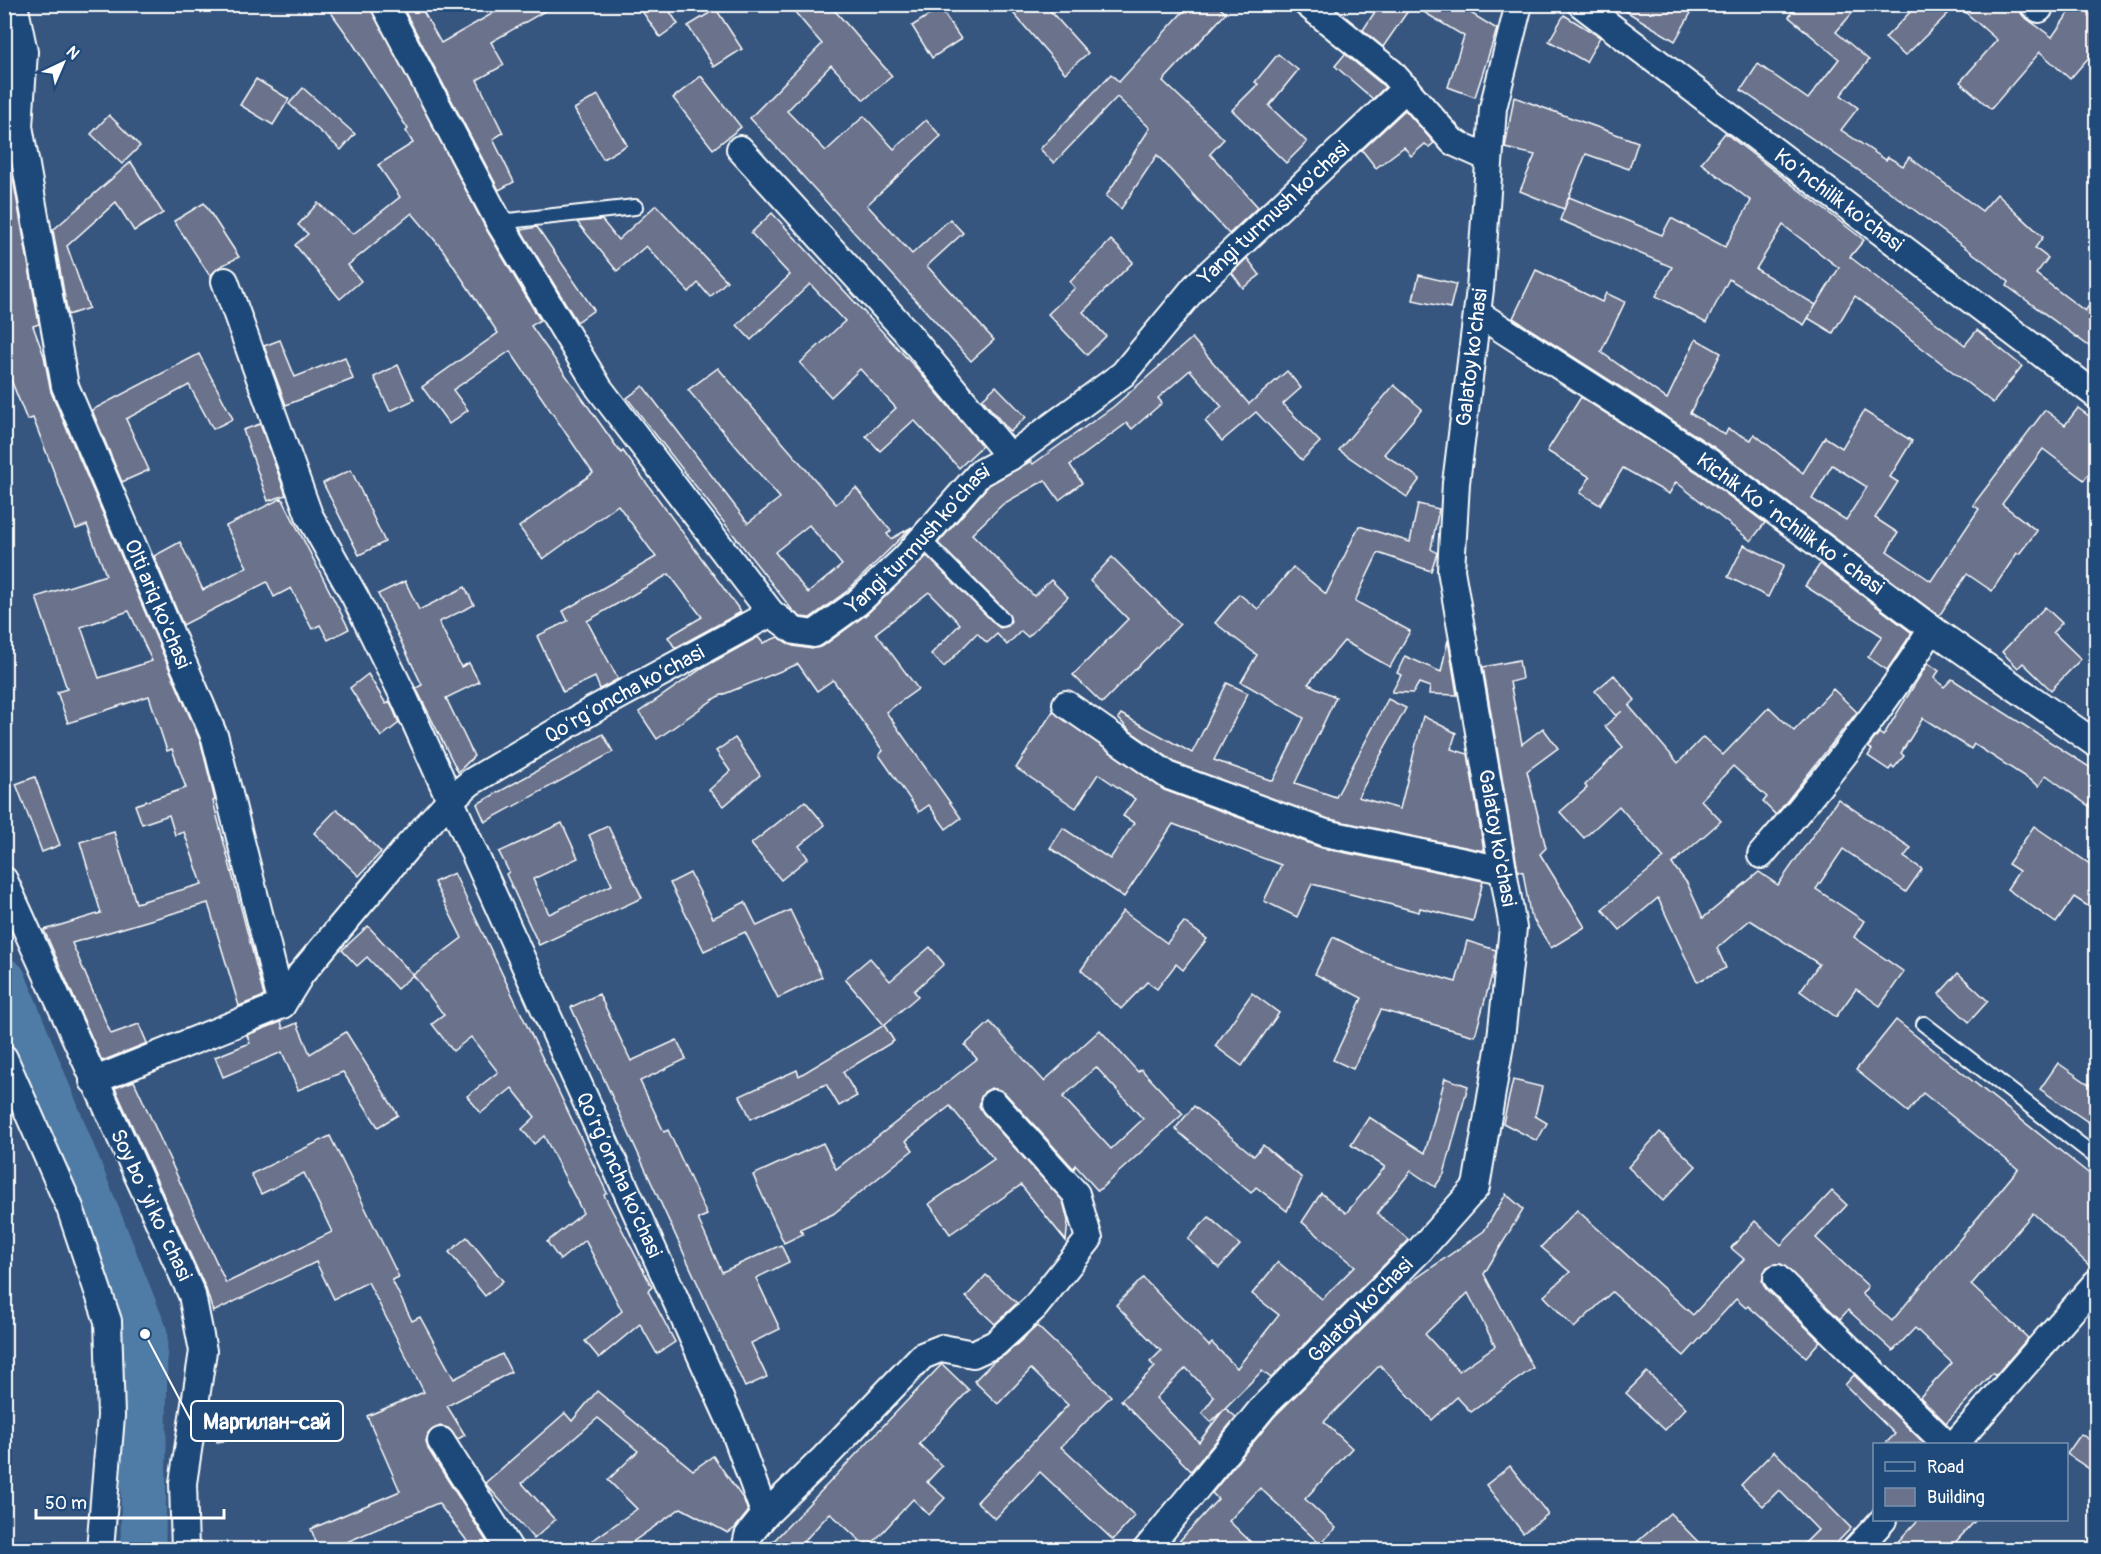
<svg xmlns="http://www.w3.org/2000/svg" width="2101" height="1554" viewBox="0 0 2101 1554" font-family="Pangolin,sans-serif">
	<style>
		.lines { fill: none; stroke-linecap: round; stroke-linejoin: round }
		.river { stroke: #507ba6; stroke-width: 45 }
		.building { fill: #6a728c; stroke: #fff; stroke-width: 1.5; fill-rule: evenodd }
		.service-casing { stroke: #fff; stroke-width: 18 }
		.minor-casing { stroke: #fff; stroke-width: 30 }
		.service { stroke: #1f4a7a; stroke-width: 14 }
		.minor { stroke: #1f4a7a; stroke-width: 26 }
		.labels { text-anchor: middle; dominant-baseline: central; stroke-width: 4.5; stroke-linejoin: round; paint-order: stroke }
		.street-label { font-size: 21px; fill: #fff; stroke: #1f4a7a }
		.leader { fill: none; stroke: #fff; stroke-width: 2 }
		.callout-dot { fill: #fff; stroke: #1f4a7a; stroke-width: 2 }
		.callout { fill: #1f4a7a; stroke: #fff; stroke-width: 2 }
		.callout-label { font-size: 22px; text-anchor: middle; font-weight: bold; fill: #fff }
	</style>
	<rect width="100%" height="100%" fill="#36567f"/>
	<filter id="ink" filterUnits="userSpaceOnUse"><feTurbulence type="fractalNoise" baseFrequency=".0167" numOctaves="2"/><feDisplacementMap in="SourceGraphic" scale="12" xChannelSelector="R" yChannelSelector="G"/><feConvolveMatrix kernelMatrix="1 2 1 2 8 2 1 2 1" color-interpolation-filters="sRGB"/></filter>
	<g filter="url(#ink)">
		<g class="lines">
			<polyline class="river" points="4,981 145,1334 143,1550"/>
		</g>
		<g class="building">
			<polygon points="325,4 369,4 486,229 540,320 531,326 621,453 623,451 741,612 675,648 668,637 702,617 669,574 587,621 618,679 600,689 595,677 563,692 537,636 568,621 563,611 656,557 618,505 543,559 519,527 593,473 510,351 453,390 468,410 449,424 422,387 498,333 443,250 412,213 348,265 361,281 340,299 295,245 308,234 298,225 318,203 353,234 400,197 378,165 413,143 406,131 408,129 350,39"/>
			<polygon points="401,4 419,4 441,43 509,4 557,4 491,42 504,65 477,80 503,133 493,139 514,182 499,190"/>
			<polygon points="637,4 665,4 678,24 660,37"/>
			<polygon points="788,4 829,4 892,76 864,100 831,65 787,111 826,151 864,116 894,149 926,120 941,136 867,205 912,254 950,219 963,233 927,266 994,340 971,361 750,118 822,44"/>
			<polygon points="1026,4 1044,4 1088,53 1065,73 1014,14"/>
			<polygon points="1190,4 1215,4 1226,13 1163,81 1224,139 1210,154 1258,207 1229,234 1157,155 1121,209 1106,196 1150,128 1117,97 1054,163 1040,149 1111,74 1119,82"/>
			<polygon points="1380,4 1456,4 1497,29 1475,97 1448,87 1464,36 1412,5 1383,47 1363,30"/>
			<polygon points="1614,4 1696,4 1675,41"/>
			<polygon points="1797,4 1860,4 1836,32 1869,60 1841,95 1858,108 1841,130 1886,160 1888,157 1903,166 1909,157 1982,211 1997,194 2043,237 2035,248 2048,258 2036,274 2085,311 2097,295 2097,352 2007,286 2009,282 1986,263 1886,189 1741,90 1758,64 1808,99 1839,59 1789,17"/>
			<polygon points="1918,4 2015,4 2023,16 2052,37 2075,4 2097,4 2097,48 2070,79 2040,52 1991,109 1960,82 1997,40 1957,5 1905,56 1885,38"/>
			<polygon points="940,8 961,39 932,58 912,26"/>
			<polygon points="716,9 742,49 714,67 688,26"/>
			<polygon points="1564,15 1600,37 1586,62 1549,41"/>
			<polygon points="1278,54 1298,70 1269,106 1307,142 1286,163 1232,110 1258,84 1255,82"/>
			<polygon points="1345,54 1385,87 1373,99 1335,66"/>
			<polygon points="701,76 741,127 713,149 673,98"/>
			<polygon points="256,79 289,99 273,125 240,105"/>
			<polygon points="303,88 355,134 341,150 289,104"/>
			<polygon points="598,95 627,145 603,159 574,109"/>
			<polygon points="1514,97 1638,142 1629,169 1586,154 1564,209 1520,191 1535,155 1505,148"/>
			<polygon points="1405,110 1434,143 1429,147 1425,144 1411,156 1404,147 1376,168 1362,150"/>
			<polygon points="109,115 140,146 122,164 91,134"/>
			<polygon points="1725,133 1864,240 1850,257 1965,345 1977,330 2022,366 1993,403 1855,296 1833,333 1808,318 1839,268 1783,225 1756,269 1816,305 1804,325 1729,279 1706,323 1656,296 1672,267 1560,220 1569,197 1662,235 1671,218 1725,247 1751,201 1701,163"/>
			<polygon points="131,162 163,213 134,231 116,202 67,246 89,308 68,315 53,230"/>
			<path d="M4,178h9l26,146 -6,2 11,30 7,36 150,351 14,57 -2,1 51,195 -25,10 -31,-103 -136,40 39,91 28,-10 8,19 -45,18 -58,-131 57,-17 -21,-71 34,-10 22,71 66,-19 -18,-52 -9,3 -6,-20 -27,9 -7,-19 51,-17 -14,-39 -5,2 -18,-55 -81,27 -11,-31 10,-3 -31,-92 70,-22 -19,-50 -11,4 -43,-111 -6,2 -23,-58zM129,611l23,50 -53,17 -18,-51z"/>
			<polygon points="204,203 239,257 219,267 210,276 174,221"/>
			<polygon points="656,205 727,281 710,297 698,283 689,292 646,246 617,271 577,222 602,220 618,240"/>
			<polygon points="772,213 917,369 982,446 959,468 914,420 880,451 866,436 896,408 860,369 831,397 800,363 845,321 810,284 751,340 737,325 790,275 751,233"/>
			<polygon points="537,227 594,310 577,322 521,230"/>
			<polygon points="1111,240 1133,262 1083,312 1106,336 1087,355 1048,314 1075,288 1070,282"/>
			<polygon points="1247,258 1260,275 1243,288 1232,273"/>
			<path d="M1536,270l66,32 4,-9 19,9 -24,50 66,47 29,-60 25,14 -31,60 35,22 3,-6 23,11 3,-6 49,39 22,-36 17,11 22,-37 48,30 -22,36 8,5 -23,36 23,15 -11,18 44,30 48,-72 -6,-4 72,-95 20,15 13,-17 19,14v42l-13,16 -41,-31 -41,55 35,27 -18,23 -2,-1 -25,38 -25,-17 -28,42 -225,-169 -201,-129zM1832,465l35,22 -21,33 -34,-21z"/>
			<polygon points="1419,275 1456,284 1450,308 1413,300"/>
			<polygon points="1192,338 1249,404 1287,371 1301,388 1283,404 1320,442 1302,460 1256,412 1222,441 1205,421 1222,407 1190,370 1158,398 1162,403 1132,429 1127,423 1070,465 1082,483 1059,500 1045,480 1003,504 972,534 1034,596 1051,580 1068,597 1028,637 1021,631 1007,645 997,634 987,643 977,633 944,667 931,654 960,624 929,592 876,633 918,689 886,712 961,818 946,829 929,805 919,812 879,755 883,751 833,680 817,691 798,664 717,697 657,739 639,712 704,667 758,637 763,643 778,637 793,646 812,649 823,646 867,614 927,556 996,625 1000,628 1008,626 1011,621 1008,613 938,543 989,485 1031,461 1033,464 1113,407"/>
			<polygon points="280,340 295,377 345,357 353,379 286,405 264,346"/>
			<polygon points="199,354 233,419 213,429 189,385 126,419 149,470 122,482 92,410"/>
			<polygon points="398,365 414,400 390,411 374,377"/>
			<path d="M718,368l118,136 20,-16 35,43 -4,3 4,5 21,-12 -65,64 -37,27 -9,-1 -8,-6 -166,-213 16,-12 105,137 32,-25 -92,-108zM809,525l33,40 -34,28 -33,-41z"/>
			<polygon points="1394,385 1422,409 1384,454 1420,479 1407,497 1339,450"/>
			<polygon points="996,386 1026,417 1010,432 982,399"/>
			<polygon points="1581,397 1697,472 1765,523 1751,541 1676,482 1669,494 1623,468 1600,505 1580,493 1590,477 1547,451"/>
			<polygon points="260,424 286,495 268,501 243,430"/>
			<polygon points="351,470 385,542 359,555 323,483"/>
			<polygon points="282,498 349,629 328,640 320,625 312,629 291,588 274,597 267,582 183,625 154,556 180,542 203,590 247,567 226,526"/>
			<polygon points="1418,504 1439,509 1431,549 1437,553 1431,571 1378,553 1355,601 1410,631 1390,667 1344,641 1308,684 1336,697 1295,783 1336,797 1388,699 1406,708 1358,797 1400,809 1423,716 1456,733 1451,749 1468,754 1484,851 1329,819 1176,763 1129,730 1118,718 1121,714 1192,753 1227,683 1248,693 1214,760 1273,781 1304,718 1241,682 1257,655 1215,623 1239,594 1258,609 1293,567 1326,594 1359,526 1410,542"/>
			<polygon points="1744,545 1784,565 1768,597 1728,577"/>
			<polygon points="1112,557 1180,624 1102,703 1073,675 1128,619 1090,581"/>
			<polygon points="1820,564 1912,633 1887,670 1868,657 1882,636 1805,586"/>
			<polygon points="405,581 419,610 465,587 474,605 439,622 461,667 469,663 479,682 446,698 474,756 458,772 416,688 422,685 378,594"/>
			<polygon points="2045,607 2062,623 2053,632 2081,659 2051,690 2023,663 2018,668 2002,652"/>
			<polygon points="1448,640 1457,695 1429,694 1430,687 1419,683 1413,693 1392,692 1401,675 1397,673 1405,656 1441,672"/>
			<polygon points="1519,660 1522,679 1510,682 1522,744 1543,728 1558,748 1527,771 1546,848 1540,854 1585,927 1551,948 1530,914 1523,872 1518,871 1483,667"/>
			<polygon points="1928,663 1939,671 1934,678 1944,687 1952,679 2097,772 2097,812 2046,775 2039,786 1974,744 1971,749 1923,718 1901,753 1904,756 1894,768 1892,766 1889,770 1868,756 1872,750 1868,747 1879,733 1883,736"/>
			<polygon points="368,674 386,704 390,702 399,723 381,737 350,688"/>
			<polygon points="1614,675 1635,700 1629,706 1678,763 1703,737 1723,755 1769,707 1794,731 1833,689 1857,712 1776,815 1763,802 1767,797 1733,766 1701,800 1721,821 1672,864 1687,883 1703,918 1759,872 1778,885 1838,799 1911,848 1904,857 1922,869 1906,892 1843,849 1816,889 1864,921 1854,937 1904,972 1880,1006 1856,989 1836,1017 1800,991 1819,964 1750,920 1717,948 1726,968 1697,982 1658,898 1620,930 1602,909 1664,858 1619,806 1584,838 1560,812 1587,788 1585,785 1623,747 1605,726 1622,711 1616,716 1595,691"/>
			<polygon points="1053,711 1164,790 1322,848 1483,881 1473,921 1420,908 1419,912 1312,884 1297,917 1264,901 1281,865 1173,824 1124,897 1050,848 1063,828 1110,859 1134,823 1123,816 1135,799 1098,774 1076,808 1016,768"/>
			<polygon points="603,734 613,752 485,822 477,804"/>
			<polygon points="735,738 760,775 724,806 709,790 730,771 716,751"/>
			<polygon points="35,777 60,845 42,852 16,784"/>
			<polygon points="805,801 825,825 799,846 808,858 781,880 751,844"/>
			<polygon points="337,809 381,852 359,876 314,833"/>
			<polygon points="562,823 578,858 533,879 549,914 612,885 589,835 608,826 642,898 539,945 506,874 509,872 499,852"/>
			<polygon points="2034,826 2097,869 2097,912 2074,897 2056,923 2007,889 2019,871 2008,864"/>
			<polygon points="454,873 607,1193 604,1195 652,1287 648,1291 675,1342 657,1354 640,1324 599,1358 585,1341 622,1311 585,1240 560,1260 547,1242 583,1213 544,1136 534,1144 522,1129 535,1117 512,1088 481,1113 467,1096 498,1072 471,1037 453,1051 432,1024 444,1015 413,975 462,938 434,882"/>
			<polygon points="690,873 713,918 745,902 757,926 790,910 822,977 778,998 745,932 704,951 670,883"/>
			<polygon points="1123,911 1167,943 1184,922 1207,939 1183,970 1176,964 1157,989 1147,982 1121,1009 1081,970"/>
			<polygon points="368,926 413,975 397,989 367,957 357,966 342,950"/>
			<polygon points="1333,937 1380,960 1456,982 1467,941 1496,950 1494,967 1475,1036 1381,1010 1353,1069 1333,1060 1362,998 1315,974"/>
			<polygon points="930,947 944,964 914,991 918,996 884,1025 845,979 870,958 890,981"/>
			<polygon points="1958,973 1988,1001 1969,1022 1939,994"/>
			<polygon points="1252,993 1279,1013 1242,1066 1215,1046"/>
			<polygon points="599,994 631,1061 677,1040 686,1059 640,1081 664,1132 668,1130 707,1215 698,1219 722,1272 781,1245 789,1262 756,1278 780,1329 751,1343 767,1377 745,1387 571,1007"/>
			<polygon points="1896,1020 2097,1180 2097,1268 2093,1269 2033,1213 1971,1285 2028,1338 1995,1376 1993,1373 1946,1423 1920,1397 1952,1363 1915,1328 1893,1351 1848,1310 1840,1319 1781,1264 1767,1267 1762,1281 1766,1289 1820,1341 1806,1357 1748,1306 1746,1308 1736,1299 1684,1356 1612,1292 1574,1328 1544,1296 1570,1272 1541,1247 1577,1210 1693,1315 1744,1259 1731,1248 1755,1221 1781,1245 1832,1191 1847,1205 1816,1238 1868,1286 1862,1294 1892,1321 2018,1169 1923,1093 1908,1112 1856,1070"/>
			<polygon points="281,1022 283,1029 297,1023 310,1054 346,1032 398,1115 378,1127 343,1072 298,1090 282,1052 223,1077 215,1057 250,1043 247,1035"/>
			<path d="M990,1022l54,59 56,-51 38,42 3,-3 42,45 -85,77 -23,-26 -1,4 -69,-76 -14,-5 -7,4 -5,14 4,7 80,88 5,20 -2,20 -45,-56 -71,49 -21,-30 65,-45 -44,-53 -44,35 7,9 -80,64 -33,15 3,5 -19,9 -31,-68 70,-32 13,26 141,-110 -12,-14zM1096,1067l47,52 -32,30 -48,-52z"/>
			<polygon points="884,1025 894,1041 843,1072 857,1096 839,1106 826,1084 751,1119 740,1096 797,1070 799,1076"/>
			<polygon points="2058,1063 2097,1090 2097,1128 2040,1089"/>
			<path d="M1445,1078l23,8 -24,88 -9,13 -24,-16 -34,42 32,27 -138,138 -9,-7 -37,37 11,9 -45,54 -70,-71 34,-33 -5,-5 11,-11 -45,-46 27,-27 66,68 3,-3 25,25 42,-53 -27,-21 26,-32 44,37 33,-33 -53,-44 19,-29 25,20 39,-46 -34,-22 18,-28 56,36zM1186,1368l28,29 -12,16 9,9 14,-14 -26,34 -43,-44z"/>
			<polygon points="1513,1080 1542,1087 1535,1116 1547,1123 1537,1141 1503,1123"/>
			<polygon points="134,1081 226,1283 332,1232 304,1173 261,1194 251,1174 330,1136 399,1277 392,1280 412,1321 420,1317 454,1379 502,1354 511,1372 447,1406 465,1435 458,1439 448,1428 440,1426 428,1434 426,1441 428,1449 492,1550 474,1550 438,1503 328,1550 319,1550 311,1529 400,1491 367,1416 424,1392 368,1282 334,1299 316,1262 213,1312 206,1289 115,1088"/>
			<polygon points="1194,1106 1254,1156 1263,1145 1302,1178 1287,1211 1256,1187 1251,1193 1175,1129"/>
			<polygon points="1660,1132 1696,1166 1663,1201 1628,1167"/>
			<path d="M1506,1194l17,15 -39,65 49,94 -62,44 -14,-15 -25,23 -52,-55 -56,57 28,26 -47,51 31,29 -16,16 -60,-56 -31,33 30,29h-88l47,-51 -6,-6 62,-76 134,-133 76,-53zM1468,1293l27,53 -36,25 -34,-37z"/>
			<polygon points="1209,1217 1240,1245 1219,1268 1188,1239"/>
			<polygon points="467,1237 503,1281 485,1296 449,1252"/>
			<polygon points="986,1275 1017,1303 995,1324 966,1297"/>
			<polygon points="1037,1326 1111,1396 1061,1447 1135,1516 1113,1540 1040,1472 995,1519 977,1502 1068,1405 1031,1369 998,1404 974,1381 993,1362 1005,1355"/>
			<polygon points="942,1364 969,1390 919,1444 942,1466 927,1482 945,1498 929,1515 913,1499 868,1548 830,1513 796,1550 765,1550"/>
			<polygon points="1647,1372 1686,1408 1665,1430 1626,1393"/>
			<polygon points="1854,1375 1925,1444 1885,1444 1895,1434 1845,1385"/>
			<polygon points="597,1391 693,1470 713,1456 744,1500 748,1512 735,1528 728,1533 681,1508 621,1550 579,1550 637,1509 608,1480 638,1451 598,1418 522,1483 555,1520 534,1539 485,1483 565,1413 572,1421"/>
			<polygon points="324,1408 327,1427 217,1442 214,1422"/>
			<polygon points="2081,1434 2097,1445 2097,1474 2067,1454"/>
			<polygon points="1774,1451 1851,1528 1830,1550 1798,1550 1818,1530 1779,1490 1763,1506 1741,1485"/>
			<polygon points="1510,1466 1548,1514 1523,1533 1486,1485"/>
			<polygon points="1670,1513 1706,1550 1628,1550"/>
			<polygon points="1918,1520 1976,1520 1948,1550 1890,1550"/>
		</g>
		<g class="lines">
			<g class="service-casing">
				<g id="service">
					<polyline points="499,222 635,207"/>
					<polyline points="922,539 1002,619"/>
					<polyline points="1924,1024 2096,1157"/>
				</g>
			</g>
			<g class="minor-casing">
				<g id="minor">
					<path id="s1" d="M14,4l10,48 -5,74 46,260 150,352 67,267 -189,76"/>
					<path id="s2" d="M384,4l115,218 100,166 172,225 24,18 19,3 43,-31 48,-45 75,-85 30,-16 113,-83 72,-87 211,-199"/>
					<polyline points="1307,4 1391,72 1453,142 1489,158"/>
					<path id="s3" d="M1581,4l515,391"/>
					<polyline points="2033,4 2039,9"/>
					<polyline points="740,149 904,329 1010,457"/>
					<path id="s4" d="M225,281l84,234 46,82 48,98 330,732 32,88 -17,21 -3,14"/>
					<polyline points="1477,313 1706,460 1932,629 2096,744"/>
					<polyline points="1066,704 1169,776 1325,833 1503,870"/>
					<path d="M1761,855c62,-72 121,-145 171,-226"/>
					<polyline points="4,880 192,1295 203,1351 183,1483 185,1550"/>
					<path id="s5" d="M282,1005l19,-31 108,-129 40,-44 22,-19 122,-72 178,-97"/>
					<polyline points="4,1058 70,1208 108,1321 111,1416 100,1550"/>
					<polyline points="1777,1278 1946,1444"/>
					<polyline points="441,1441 510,1550"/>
					<polyline points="1955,1444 2096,1283"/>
					<polyline points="765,1515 824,1458 922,1356 942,1348 973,1354 995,1344 1035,1307 1089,1239 1076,1194 994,1103"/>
					<path id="s6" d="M1146,1550l118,-144 156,-156 56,-63 25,-149 12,-110 -62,-358 5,-87 24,-194 13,-181 26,-104"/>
					<polyline points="1855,1550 1883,1520"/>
				</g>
			</g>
			<use href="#service" class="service"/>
			<use href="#minor" class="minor"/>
		</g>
	</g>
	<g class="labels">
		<g class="street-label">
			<text stroke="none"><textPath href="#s3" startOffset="324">Ko‘nchilik ko'chasi</textPath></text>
			<text stroke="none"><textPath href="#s2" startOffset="1400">Yangi turmush ko'chasi</textPath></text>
			<text stroke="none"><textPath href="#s6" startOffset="1330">Galatoy ko'chasi</textPath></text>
			<text transform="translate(1790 524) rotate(36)">Kichik Koʻnchilik koʻchasi</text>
			<text stroke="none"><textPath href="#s2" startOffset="914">Yangi turmush ko'chasi</textPath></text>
			<text stroke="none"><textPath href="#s1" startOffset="624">Olti ariq ko'chasi</textPath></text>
			<text stroke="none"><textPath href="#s5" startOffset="470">Qo‘rg‘oncha ko‘chasi</textPath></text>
			<text transform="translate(1497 838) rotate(80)">Galatoy ko'chasi</text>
			<text stroke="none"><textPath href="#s4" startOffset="978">Qo‘rg‘oncha ko‘chasi</textPath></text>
			<text transform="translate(151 1205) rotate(65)">Soy boʻyi koʻchasi</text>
			<text stroke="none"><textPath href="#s6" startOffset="322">Galatoy ko'chasi</textPath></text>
		</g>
	</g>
	<path class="leader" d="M145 1334L191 1421"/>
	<circle class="callout-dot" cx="145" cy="1334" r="6"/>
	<rect class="callout" x="191" y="1401" width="152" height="40" rx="6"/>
	<g class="callout-label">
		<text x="267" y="1429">Маргилан-сай</text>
	</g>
	<rect width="2101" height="1554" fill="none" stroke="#1f4a7a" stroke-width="24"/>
	<rect x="12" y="12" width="2077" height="1530" fill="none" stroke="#fff" stroke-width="2" filter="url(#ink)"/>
	<rect x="1873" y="1443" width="195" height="78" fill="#1f4a7a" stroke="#7992af" stroke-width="1.5"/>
	<rect x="1885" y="1462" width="30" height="9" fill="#1f4a7a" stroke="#7992af" stroke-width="1.5"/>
	<text x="1927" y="1473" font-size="18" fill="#ffffff">Road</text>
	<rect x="1885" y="1488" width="30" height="18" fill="#6a728c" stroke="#7992af" stroke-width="1.5"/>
	<text x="1927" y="1503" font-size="18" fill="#ffffff">Building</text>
	<g transform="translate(63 63) rotate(44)" stroke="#1f4a7a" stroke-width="4.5" paint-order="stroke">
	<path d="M0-4.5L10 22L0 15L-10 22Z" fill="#ffffff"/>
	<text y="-9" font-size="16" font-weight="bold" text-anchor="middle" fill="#ffffff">N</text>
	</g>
	<path d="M36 1509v9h188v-9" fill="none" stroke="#ffffff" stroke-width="3"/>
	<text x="45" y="1509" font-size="18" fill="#ffffff" stroke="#1f4a7a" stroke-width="4.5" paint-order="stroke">50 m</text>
</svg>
